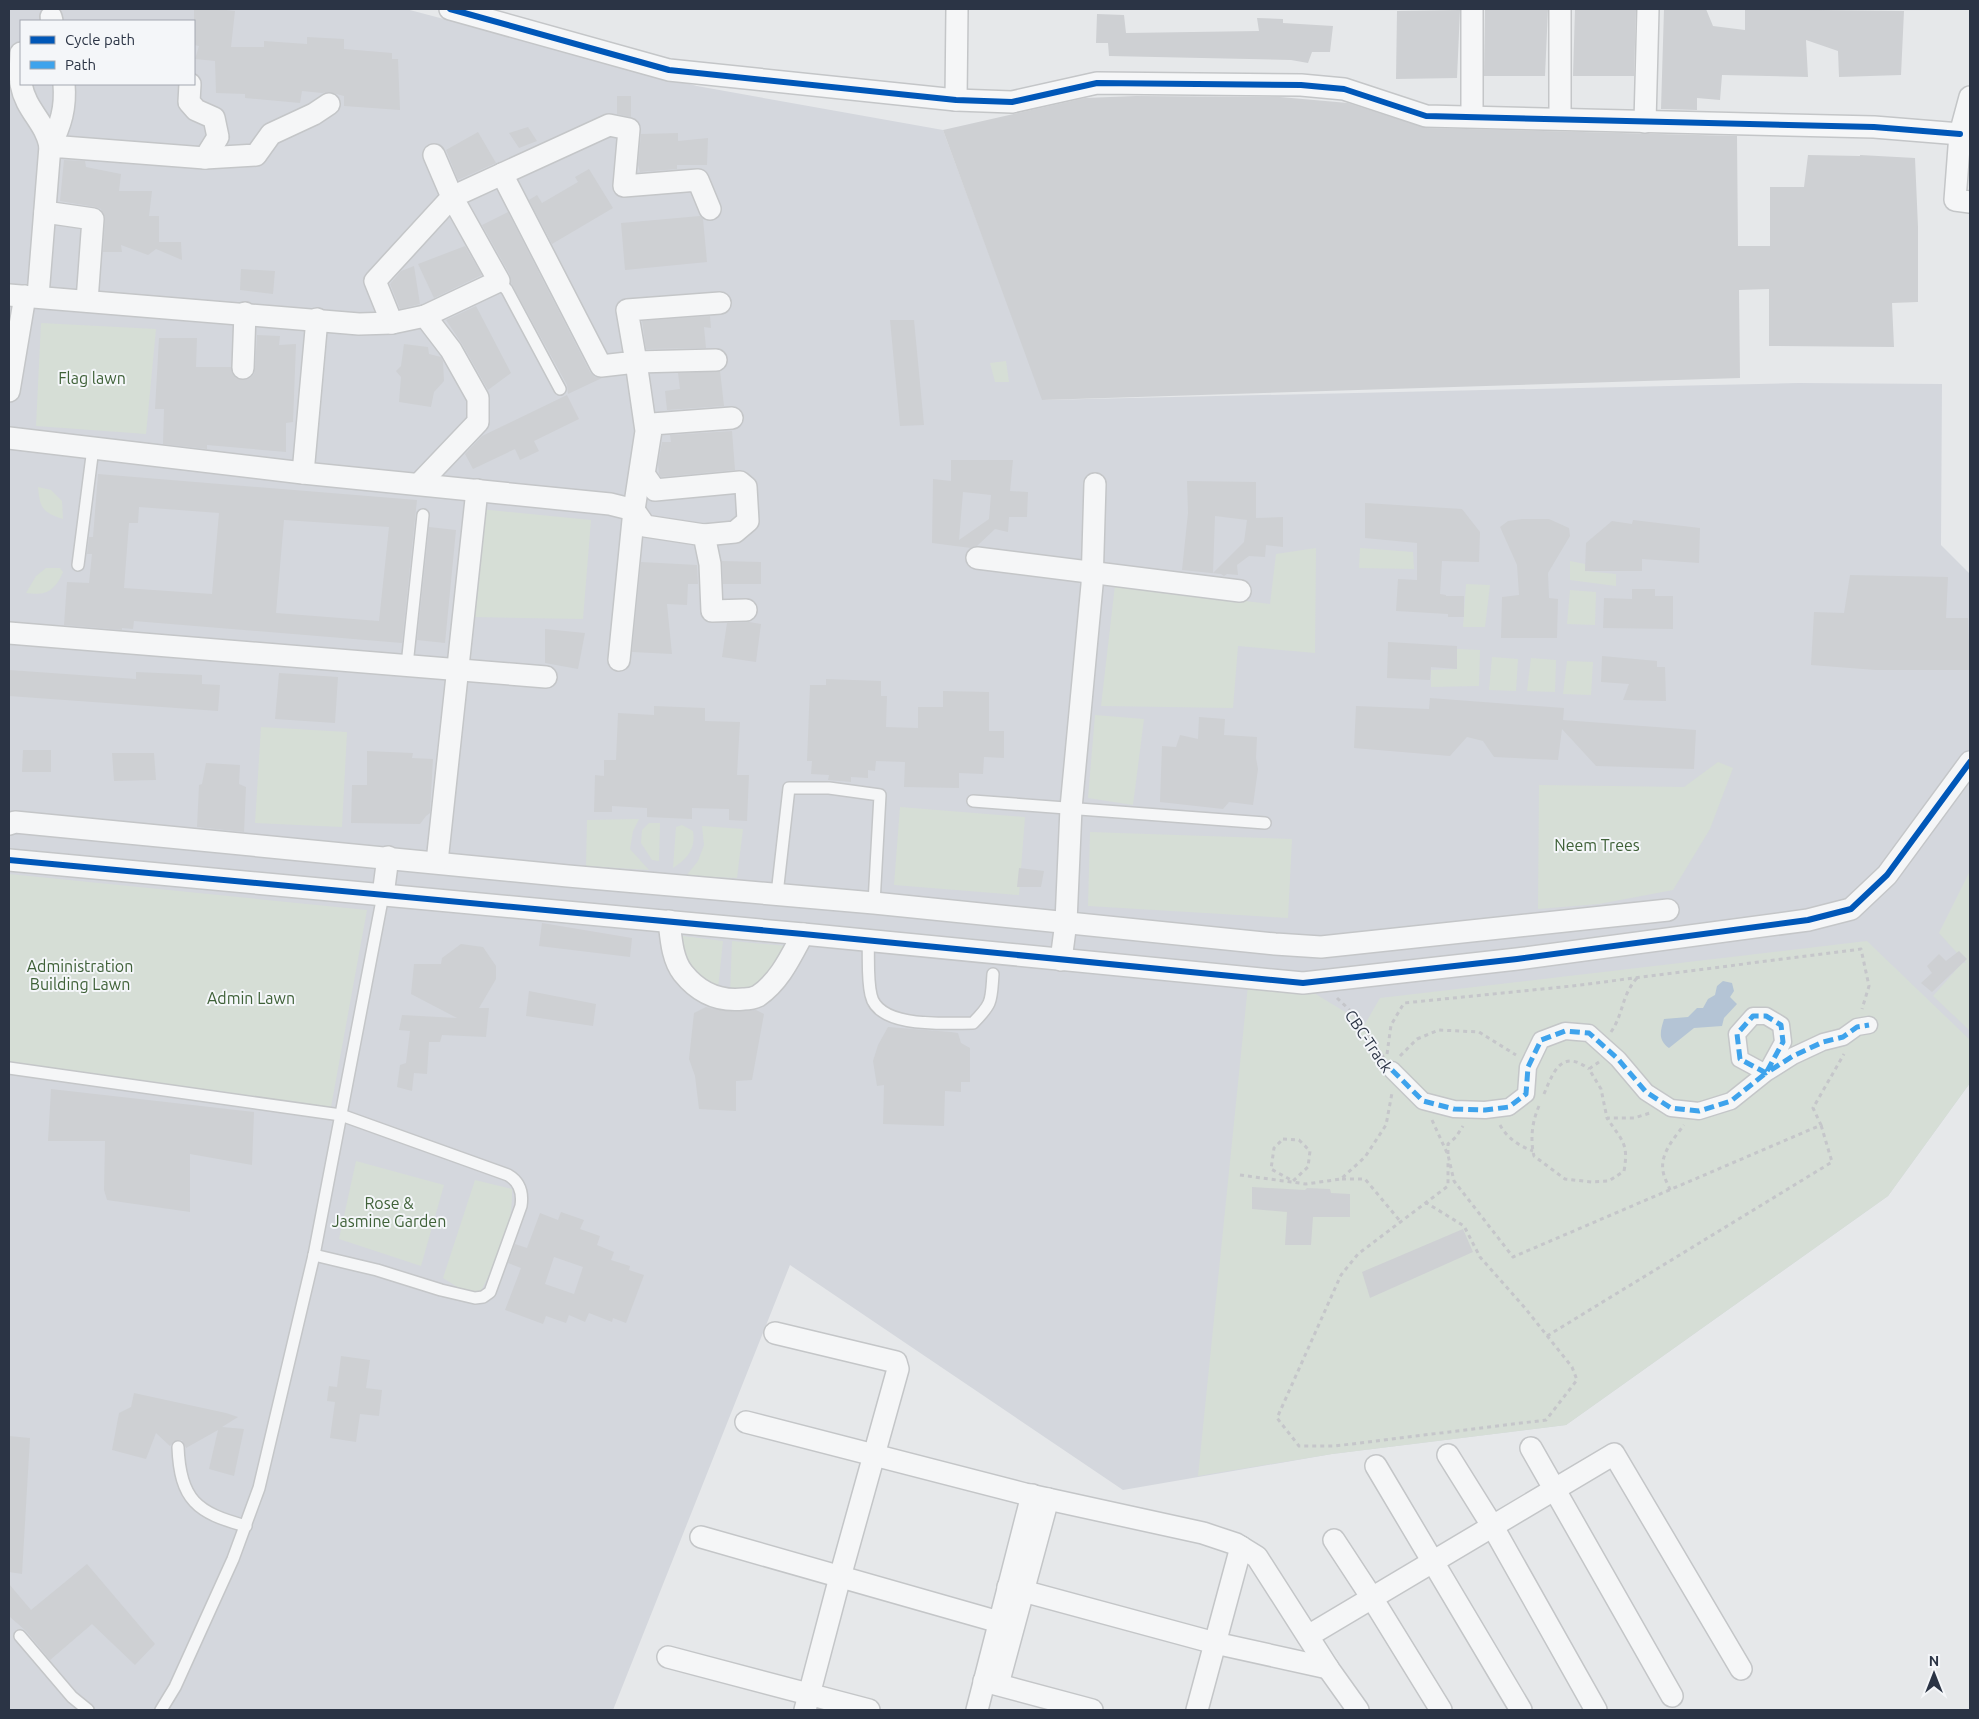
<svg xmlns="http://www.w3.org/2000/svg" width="1979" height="1719" viewBox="0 0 1979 1719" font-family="Ubuntu,sans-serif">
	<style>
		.built { fill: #d4d7dd; fill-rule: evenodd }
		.green { fill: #d6ded6 }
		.water { fill: #b4c4d5 }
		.building { fill: #ced0d3; fill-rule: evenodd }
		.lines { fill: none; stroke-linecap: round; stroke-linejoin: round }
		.service-casing { stroke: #c4c6c8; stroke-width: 14 }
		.pedestrian-casing { stroke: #c4c6c8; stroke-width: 19 }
		.minor-casing { stroke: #c4c6c8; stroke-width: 24 }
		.path { stroke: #c5c6ca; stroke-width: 3; stroke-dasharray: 4 4; stroke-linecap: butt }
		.service { stroke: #f5f6f7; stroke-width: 11 }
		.pedestrian { stroke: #f5f6f7; stroke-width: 16 }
		.minor { stroke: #f5f6f7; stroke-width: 21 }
		.quiet { stroke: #3ea3ec; stroke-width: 5; stroke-dasharray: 10 5; stroke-linecap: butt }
		.cycleway-casing { stroke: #f4f6f9; stroke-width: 9 }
		.cycleway { stroke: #0057b8; stroke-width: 6 }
		.labels { text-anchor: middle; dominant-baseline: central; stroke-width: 4; stroke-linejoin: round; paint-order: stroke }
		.park-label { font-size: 16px; fill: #3f6138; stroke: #f4f6f9 }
		.street-label { font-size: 16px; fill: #2b3445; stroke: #f4f6f9 }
	</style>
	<rect width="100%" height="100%" fill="#e6e8ea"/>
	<path class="built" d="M9,9h397l291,77 246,44 100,270 755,-17 144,1 -1,161 29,29v509l-82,113 -322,229 -234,29 -209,36 -333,-225 -177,445h-604zM21,21h173v63h-173z"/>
	<g class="green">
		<polygon points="41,323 156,329 146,434 36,426"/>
		<polygon points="1006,361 1009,382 995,382 990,363"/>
		<path d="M38,487l13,3 11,11 1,18c-21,-7 -23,-11 -25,-32z"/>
		<polygon points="479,509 591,520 583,619 472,617"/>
		<polygon points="1316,548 1315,653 1238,646 1233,708 1101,706 1115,585 1270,604 1276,554"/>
		<polygon points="1360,548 1413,552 1414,569 1359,568"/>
		<polygon points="1570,561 1585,564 1585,571 1616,574 1616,586 1570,580"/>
		<path d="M46,568h14l3,4c-8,19 -17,24 -37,21l10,-17z"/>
		<polygon points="1466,584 1490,585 1485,627 1463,627"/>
		<polygon points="1570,590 1596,592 1595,625 1567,624"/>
		<polygon points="1457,649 1480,650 1479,686 1431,687 1431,670 1457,669"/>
		<polygon points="1492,657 1518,659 1516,691 1489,690"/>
		<polygon points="1531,658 1556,660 1555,692 1527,691"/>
		<polygon points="1567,661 1593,662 1591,695 1563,694"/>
		<polygon points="1095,715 1144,719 1133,805 1088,798"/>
		<polygon points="261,727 347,732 342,827 255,823"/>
		<polygon points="1718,762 1733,768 1710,829 1673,890 1599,904 1538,909 1539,785 1684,787"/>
		<polygon points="900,807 1025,817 1019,895 894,885"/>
		<polygon points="639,819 633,831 630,849 649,870 586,866 587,820"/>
		<polygon points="649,823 660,823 659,861 652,860 641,843 642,830"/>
		<path d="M682,825l11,6c3,18 -6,28 -20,37l3,-41z"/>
		<polygon points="702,826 743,829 737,878 686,876 698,861 704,845"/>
		<polygon points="1090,832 1292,839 1288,918 1088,906"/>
		<polygon points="1970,871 1970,1031 1933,996 1962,963 1966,963 1939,933"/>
		<polygon points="9,874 367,910 331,1107 9,1067"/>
		<polygon points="675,935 723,941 717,998 682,972"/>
		<polygon points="732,941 787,946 757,997 730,995"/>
		<polygon points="1867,941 1970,1040 1970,1083 1888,1196 1566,1425 1332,1454 1198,1476 1248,985 1304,987 1365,1024 1380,998"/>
		<polygon points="356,1161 444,1185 421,1266 339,1239"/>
		<path d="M475,1180l37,9c1,40 -13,67 -31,102l-16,1 -22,-14z"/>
	</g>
	<path class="water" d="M1723,981l9,2 2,8 -4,6 7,7 -13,14 -2,8 -28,2 -25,20c-11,-8 -9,-16 -5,-29l24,-2 9,-9h6l5,-9 7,-4 2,-9z"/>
	<g class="building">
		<polygon points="194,9 217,9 235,11 231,47 264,47 264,41 307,44 307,37 344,39 344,49 392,53 392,59 398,59 400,110 344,106 344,96 329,92 322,93 302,91 300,103 245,98 245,94 216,93 215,61 195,59 199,46 194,45"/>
		<polygon points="1485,9 1548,9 1545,76 1484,76"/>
		<polygon points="1575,9 1636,9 1634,76 1573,76"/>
		<polygon points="1664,9 1706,9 1713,26 1745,30 1745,9 1904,11 1901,75 1839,77 1838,51 1806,40 1808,77 1722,75 1720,100 1697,98 1697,110 1661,109"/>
		<polygon points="1460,10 1457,78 1396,79 1397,11"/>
		<polygon points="1097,14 1124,15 1126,33 1259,31 1257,18 1283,19 1283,23 1333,26 1330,52 1312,52 1308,63 1291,60 1109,56 1108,43 1096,43"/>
		<polygon points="617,96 631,96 631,117 617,114"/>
		<polygon points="1136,96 1280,97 1348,103 1426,128 1737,136 1738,246 1770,246 1770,187 1804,187 1808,155 1860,156 1860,155 1915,158 1918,227 1918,302 1892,303 1894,347 1769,346 1769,289 1739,290 1740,378 1042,400 943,130 1085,98"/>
		<polygon points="528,127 537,141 519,148 509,133"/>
		<polygon points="478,132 496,163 458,180 446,150"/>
		<polygon points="678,133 678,141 708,138 707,165 677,165 677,169 640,172 638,165 641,134"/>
		<polygon points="64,160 85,161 86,167 121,174 119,191 152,191 149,216 159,216 159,242 181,242 182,260 156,249 148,255 121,245 122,252 103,252 105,220 101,209 95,207 60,201"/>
		<polygon points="589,169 613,208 552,244 529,200 537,195 542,203 578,182 575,177"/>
		<polygon points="508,212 590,372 595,377 602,378 568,394 567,385 511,283 510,275 482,225"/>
		<polygon points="700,216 703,219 707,262 625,270 621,223"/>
		<polygon points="465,246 482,275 434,298 418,264"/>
		<polygon points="414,266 420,304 400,309 390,284 401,271"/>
		<polygon points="241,269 275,271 273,294 240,290"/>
		<polygon points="476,306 511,373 488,390 462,344 446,320"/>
		<polygon points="710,316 711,328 704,327 706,348 646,349 642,321"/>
		<polygon points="890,320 914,320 924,425 900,426"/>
		<polygon points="257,335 280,336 279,345 296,344 293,422 286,423 286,452 207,445 207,449 163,444 164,409 155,409 159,338 197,338 196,367 231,367 232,373 236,378 243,380 249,379 254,374 255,369"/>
		<polygon points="404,344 428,347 429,354 441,357 443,361 444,381 434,392 431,407 399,402 401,377 396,371 401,366"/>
		<polygon points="720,371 724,406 667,410 665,391 680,389 678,373"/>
		<polygon points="567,395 579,419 534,441 539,451 520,460 515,449 473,469 465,454 482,436"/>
		<polygon points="732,431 735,470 661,477 659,474 658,464 662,442 671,442 670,435"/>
		<path d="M951,460h62l-3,31 18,1 -1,25h-18l-1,15 -13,-3 -18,17 -6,2 -39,-5 1,-64 18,2zM963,492l28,3 -2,24 -30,21z"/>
		<path d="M98,474l319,26 -15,143 -268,-22 -1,8 -11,-1v2l-58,-5 3,-43 22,1 3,-29h-5l2,-17h4zM139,507l80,6 -7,81 -88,-6 5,-65h9zM284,520l105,7 -10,94 -103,-8z"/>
		<path d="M1187,481l69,1v36l27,-1v30l-17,-2 -1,12 -16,-1 -12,9 1,10 -11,-1 -3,2 -3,-2 -39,-4 6,-57zM1215,516l32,4 -3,22 -31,31z"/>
		<polygon points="1365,503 1462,509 1480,532 1479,562 1442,561 1440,594 1446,595 1446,596 1464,596 1464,617 1448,617 1448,614 1396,611 1398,579 1417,580 1417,543 1365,538"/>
		<polygon points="1522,519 1549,519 1569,528 1570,536 1548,573 1549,598 1558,599 1557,638 1501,638 1502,597 1519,595 1517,565 1500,527 1508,521"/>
		<polygon points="1633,520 1700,528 1699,563 1642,559 1642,571 1585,571 1586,543 1612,521 1632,524"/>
		<polygon points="429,527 456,530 445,643 417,640"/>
		<polygon points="722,561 761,562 761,584 723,584"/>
		<polygon points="641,562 697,565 698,584 688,584 687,605 667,604 672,654 632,652"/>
		<polygon points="1850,575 1948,577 1946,618 1968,618 1970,670 1876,670 1811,665 1814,612 1844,613"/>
		<polygon points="1632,589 1655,589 1655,596 1673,596 1673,629 1603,628 1604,598 1632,599"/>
		<polygon points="749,622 761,624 756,662 722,657 727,623"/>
		<polygon points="545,629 585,633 578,669 545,663"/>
		<polygon points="1388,642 1457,646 1457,669 1431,667 1430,680 1387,678"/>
		<polygon points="1602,656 1657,661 1657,667 1665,667 1666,701 1623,700 1629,684 1601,682"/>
		<polygon points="9,670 136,679 136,672 202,675 202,684 220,685 218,711 9,696"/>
		<polygon points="279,673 338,677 335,723 275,719"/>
		<polygon points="826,679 881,681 881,696 887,696 886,727 918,728 918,707 943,707 943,691 989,692 989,731 1004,731 1004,758 984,757 983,774 959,773 959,788 904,787 905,762 876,761 875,771 868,770 868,778 851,777 851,782 828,780 829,775 811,774 812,761 807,761 810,685 826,685"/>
		<polygon points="1430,698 1564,708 1563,720 1696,730 1694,769 1596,766 1562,729 1558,760 1494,757 1483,741 1467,737 1450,756 1354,748 1356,706 1429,709"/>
		<polygon points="654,706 705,708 705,721 740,722 737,775 749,775 747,821 729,820 729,809 692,808 692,819 647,817 647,808 612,806 612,812 594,812 595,775 604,776 604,760 616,760 618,713 654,715"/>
		<polygon points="1199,717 1225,719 1224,735 1257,737 1256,758 1258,769 1253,805 1229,802 1223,809 1160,802 1162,746 1176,747 1180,735 1198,739"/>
		<polygon points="23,750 51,750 51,772 22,772"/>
		<polygon points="367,751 413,753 412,758 433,759 430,813 426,816 420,824 351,823 352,785 367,785"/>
		<polygon points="112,753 154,753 156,780 114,781"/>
		<polygon points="206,763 240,765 239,784 246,787 244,832 197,827 199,785 202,784"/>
		<polygon points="1019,868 1044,871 1041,887 1017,887"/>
		<polygon points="542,923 632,938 630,957 539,946"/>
		<polygon points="461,944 483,947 496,966 496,979 479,1008 489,1008 486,1037 442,1035 440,1042 429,1042 427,1074 414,1073 412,1091 397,1087 400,1065 406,1063 410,1031 399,1030 402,1015 457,1018 411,994 414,964 441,964 442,958"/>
		<polygon points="1959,951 1967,959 1932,992 1921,983 1932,973 1927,966 1939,954 1946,961"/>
		<polygon points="529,991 596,1004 593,1026 526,1016"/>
		<polygon points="706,1007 725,1011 756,1010 764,1014 752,1080 736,1081 736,1111 699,1109 695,1076 689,1059 694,1013"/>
		<polygon points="888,1027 951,1032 958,1033 961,1043 970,1048 970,1082 961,1082 961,1092 945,1091 944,1126 883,1124 884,1085 877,1086 873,1061 878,1045"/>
		<polygon points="51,1089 254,1112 252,1165 190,1154 190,1212 107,1200 104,1190 105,1141 48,1141"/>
		<polygon points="1252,1187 1305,1190 1307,1188 1330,1189 1331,1193 1350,1194 1350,1217 1313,1217 1311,1245 1285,1245 1287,1212 1252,1209"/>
		<path d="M561,1212l23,8 -4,9 20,7 -3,9 17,7 -3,8 19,6 -1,4 15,5 -18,48 -13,-5 -1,4 -23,-9 -4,9 -16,-7 -3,8 -20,-7 -3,8 -38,-14 16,-42 -13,-5 7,-19 12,4 13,-35 18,7zM554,1257l29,10 -9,27 -29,-10z"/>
		<polygon points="1463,1229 1473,1252 1370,1298 1362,1272"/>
		<polygon points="341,1356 370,1360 366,1388 382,1390 379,1416 360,1414 356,1442 330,1438 335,1402 327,1401 329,1386 337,1387"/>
		<polygon points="134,1393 226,1413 238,1417 222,1427 244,1429 234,1476 209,1469 218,1430 186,1448 182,1440 174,1441 170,1446 156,1433 146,1459 112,1450 119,1413 131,1407"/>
		<polygon points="9,1436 30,1438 22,1574 9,1572"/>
		<polygon points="87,1564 155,1644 135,1665 92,1624 50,1660 26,1631 9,1616 9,1584 31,1610"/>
	</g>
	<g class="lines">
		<g class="service-casing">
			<g id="service">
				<polyline points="499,281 507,290 560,389"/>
				<polyline points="78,565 93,448"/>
				<polyline points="407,665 423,515"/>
				<polyline points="973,801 1265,823"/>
				<polyline points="777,894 789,788 829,788 880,795 874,903"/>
				<path d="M868,940c1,18 -1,38 3,55 7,34 76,28 102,28 20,-20 18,-22 20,-49"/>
				<path d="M9,1068l332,47 167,60c12,7 15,18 13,31l-31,86 -7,5 -8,1 -34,-8 -64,-20 -63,-15"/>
				<path d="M178,1447c2,53 19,66 68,79"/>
				<polyline points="20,1636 72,1697 88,1710"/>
				<polyline points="161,1710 175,1687 233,1559 259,1488 314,1255 383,895"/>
			</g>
		</g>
		<g class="pedestrian-casing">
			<polyline id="pedestrian" points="1392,1070 1423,1101 1454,1109 1485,1110 1509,1107 1526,1094 1528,1067 1541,1040 1565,1031 1589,1033 1618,1059 1646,1092 1671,1108 1699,1111 1731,1101 1766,1073 1783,1042 1781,1025 1766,1016 1753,1016 1737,1034 1740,1059 1766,1073 1793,1056 1823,1042 1843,1037 1857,1027 1869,1025"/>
		</g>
		<g class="minor-casing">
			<g id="minor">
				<polyline points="450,9 669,70 956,100 1012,102 1097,83 1301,85 1344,89 1426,116 1874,127 1960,134"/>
				<polyline points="1472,9 1472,116"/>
				<polyline points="51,17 52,21"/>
				<polyline points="21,53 20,75 21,83"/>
				<path d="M21,84c5,27 24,37 29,62"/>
				<polyline points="190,84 189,102 196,110 214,118 218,137 205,158"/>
				<polyline points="1970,97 1960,134 1955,200 1970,202"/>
				<polyline points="956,100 957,9"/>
				<polyline points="1560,119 1560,9"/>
				<polyline points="1645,122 1648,9"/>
				<path d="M50,146c11,-21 16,-39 14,-62"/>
				<polyline points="502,174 601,366 636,362 627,310 720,303"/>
				<polyline points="45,212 93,219 87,301"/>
				<polyline points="9,295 359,324 392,323 425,316 451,350 478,398 478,422 419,484"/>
				<polyline points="38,296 50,146 205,158 256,155 271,134 314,114 329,104"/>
				<polyline points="425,316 499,281 452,197 609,125 629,129 624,186 698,180 710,209"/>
				<polyline points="392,323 375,281 452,197 434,155"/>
				<polyline points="243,368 245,313"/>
				<polyline points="9,391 25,296"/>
				<polyline points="9,438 303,473 610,504 634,510 646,431 636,362 716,360"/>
				<polyline points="303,473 317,319"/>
				<polyline points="634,510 645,526 704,535 710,564 712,611 746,610"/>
				<polyline points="704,535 735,532 748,521 746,487 740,482 655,490 644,474 652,424 732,418"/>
				<polyline points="977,558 1240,591"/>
				<polyline points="9,633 546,677"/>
				<polyline points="619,660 634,510"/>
				<polyline points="9,824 15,822 568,876 874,903 1275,944 1321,947 1668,910"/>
				<polyline points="9,860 803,934 1303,983 1517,959 1808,920 1851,909 1887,875 1970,762"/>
				<polyline points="437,862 477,490"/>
				<polyline points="383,895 388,857"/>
				<path d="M669,921c2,17 3,38 14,52 16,20 36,29 61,26 5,0 10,-1 14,-3 22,-15 33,-40 45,-62"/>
				<polyline points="1061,960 1066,922 1071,808 1092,585 1095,484"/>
				<polyline points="775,1333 896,1362 898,1369 840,1577 805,1710"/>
				<polyline points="746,1422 1025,1494 1203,1533 1236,1544 1257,1557 1328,1668 1358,1710"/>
				<polyline points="1531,1448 1672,1696"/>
				<polyline points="1448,1455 1493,1527 1596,1710"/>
				<polyline points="1376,1466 1521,1710"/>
				<polyline points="701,1537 999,1622"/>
				<polyline points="1334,1540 1372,1598 1441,1710"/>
				<polyline points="1008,1587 1215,1643 1328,1668"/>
				<polyline points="1308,1636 1614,1454 1741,1669"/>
				<polyline points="668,1657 869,1710"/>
				<polyline points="1000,1677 1048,1499"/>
				<polyline points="984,1681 1092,1710"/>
				<polyline points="977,1710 1032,1495"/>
				<polyline points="1197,1710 1241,1547"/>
			</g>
		</g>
		<g class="path">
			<polyline points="1337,998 1355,1015 1384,1058"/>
			<path d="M1611,1032c13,-19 10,-36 26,-54"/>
			<polyline points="1387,1054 1391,1025 1404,1003 1572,986 1861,949 1869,986 1862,1009"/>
			<polyline points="1400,1056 1417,1039 1439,1030 1479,1032 1516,1055"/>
			<polyline points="1599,1062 1589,1069 1601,1089 1607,1118 1634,1118 1650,1113"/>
			<path d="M1544,1094c10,-24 18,-45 45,-25"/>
			<path d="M1539,1106c-7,16 -9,33 -5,50l31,23 27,3 17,-1 15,-10c5,-28 -2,-30 -17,-53"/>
			<polyline points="1432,1120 1448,1155 1454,1181 1513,1257 1821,1125 1813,1108 1844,1054"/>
			<path d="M1500,1125c7,13 19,21 33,26"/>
			<polygon points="1283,1139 1299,1140 1310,1151 1308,1167 1293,1181 1271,1169 1274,1148"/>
			<polyline points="1448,1154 1448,1144 1456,1137 1463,1126"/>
			<polyline points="1240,1175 1306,1184 1341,1179 1365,1157 1386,1125 1392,1093"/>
			<polyline points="1342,1179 1365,1179 1400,1221"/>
			<path d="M1670,1190c-2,-6 -6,-12 -7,-19 -3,-17 11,-33 21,-46"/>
			<polyline points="1425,1202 1464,1226 1480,1257 1525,1308 1572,1367 1577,1380 1546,1420 1335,1446 1299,1446 1277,1418 1341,1275 1358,1254 1448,1186 1448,1163"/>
			<polyline points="1547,1336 1832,1162 1821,1125"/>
		</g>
		<use href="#service" class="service"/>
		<use href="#pedestrian" class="pedestrian"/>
		<use href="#minor" class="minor"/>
		<polyline class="quiet" points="1392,1070 1423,1101 1454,1109 1485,1110 1509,1107 1526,1094 1528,1067 1541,1040 1565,1031 1589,1033 1618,1059 1646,1092 1671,1108 1699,1111 1731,1101 1766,1073 1783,1042 1781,1025 1766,1016 1753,1016 1737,1034 1740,1059 1766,1073 1793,1056 1823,1042 1843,1037 1857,1027 1869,1025"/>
		<g class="cycleway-casing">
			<g id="cycleway">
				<polyline points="450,9 669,70 956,100 1012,102 1097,83 1301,85 1344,89 1426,116 1874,127 1960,134"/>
				<polyline points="9,860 803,934 1303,983 1517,959 1808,920 1851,909 1887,875 1970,762"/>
			</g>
		</g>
		<use href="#cycleway" class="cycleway"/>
	</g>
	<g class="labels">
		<g class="park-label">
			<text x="92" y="378">Flag lawn</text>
			<text x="1597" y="845">Neem Trees</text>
			<text x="80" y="966">Administration<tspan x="80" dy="18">Building Lawn</tspan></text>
			<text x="251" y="998">Admin Lawn</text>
			<text x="389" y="1203">Rose &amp;<tspan x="389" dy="18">Jasmine Garden</tspan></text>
		</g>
		<g class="street-label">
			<text transform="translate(1369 1041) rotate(56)">CBC-Track</text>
		</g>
	</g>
	<rect width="1979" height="1719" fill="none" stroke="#2b3445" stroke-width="20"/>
	<rect x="20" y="20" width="175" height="65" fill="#f4f6f9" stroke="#a4a8b1"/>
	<rect x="30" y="36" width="25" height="8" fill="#0057b8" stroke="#a4a8b1"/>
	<text x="65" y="45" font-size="15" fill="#2b3445">Cycle path</text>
	<rect x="30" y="61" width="25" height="8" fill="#3ea3ec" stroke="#a4a8b1"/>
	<text x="65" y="70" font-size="15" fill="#2b3445">Path</text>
	<g transform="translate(1934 1674)" stroke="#f4f6f9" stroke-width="4" paint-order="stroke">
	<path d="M0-4L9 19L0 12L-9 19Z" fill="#2b3445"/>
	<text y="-8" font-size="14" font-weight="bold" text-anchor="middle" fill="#2b3445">N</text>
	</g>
</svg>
